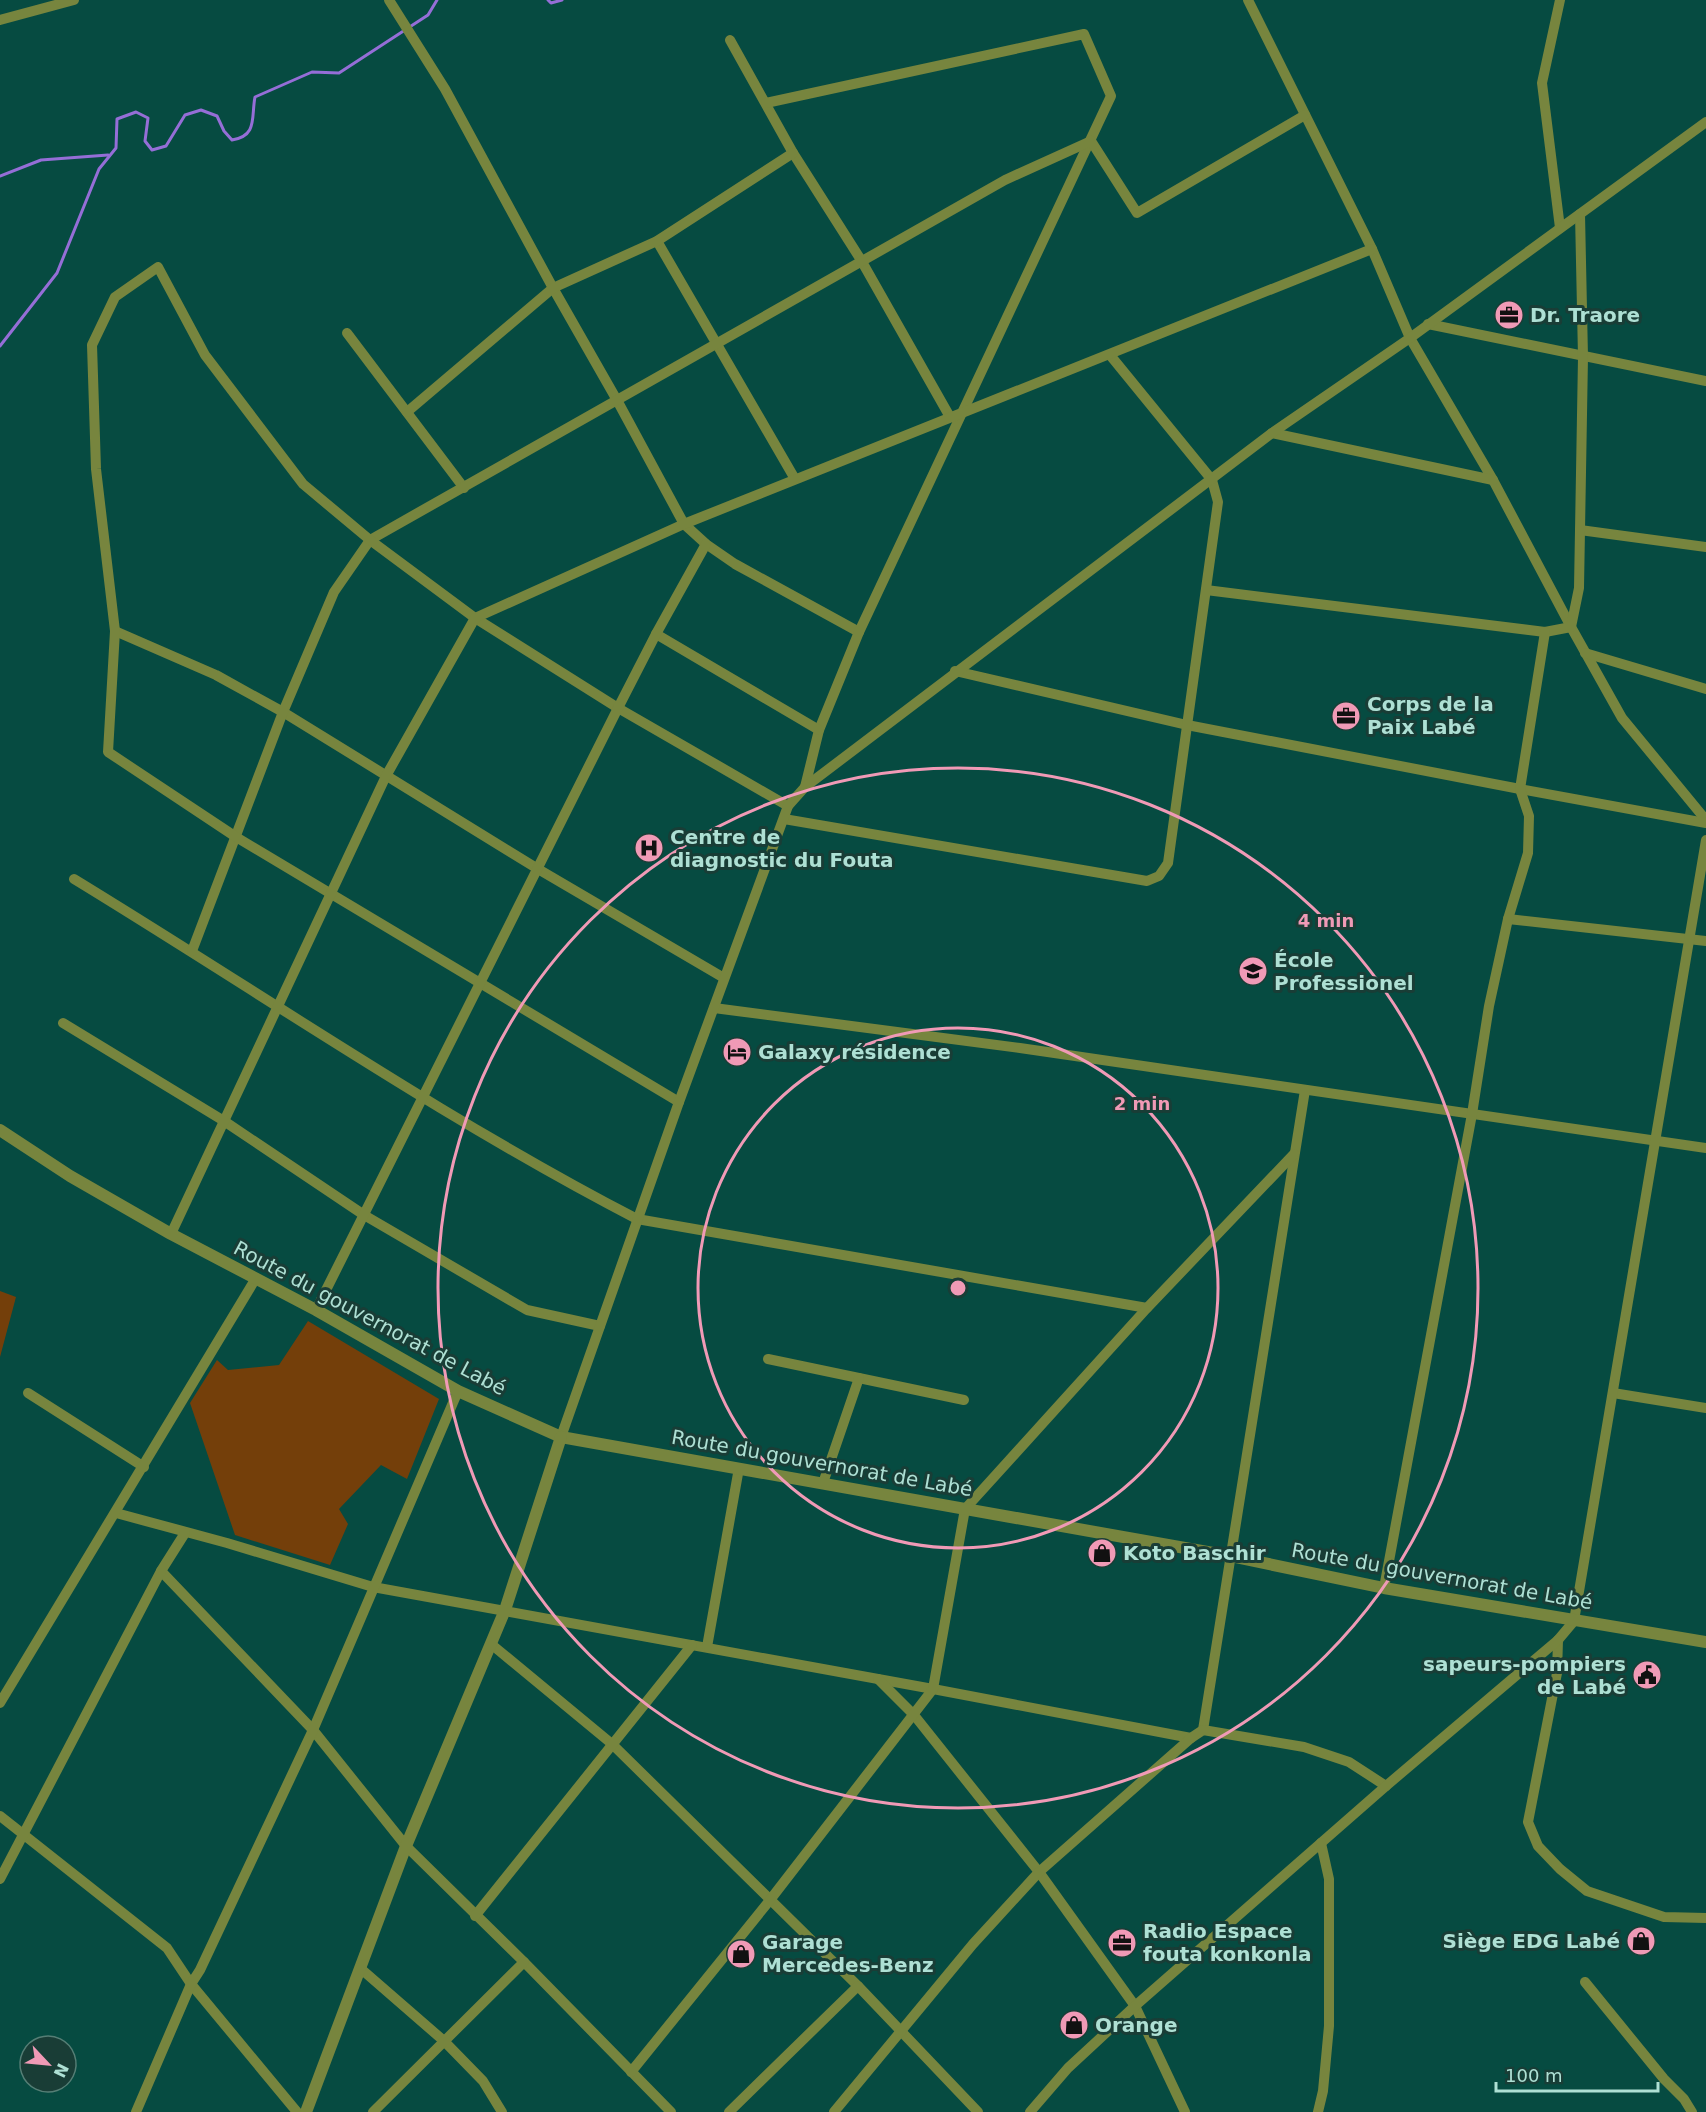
<svg xmlns="http://www.w3.org/2000/svg" width="1706" height="2112" viewBox="0 0 1706 2112" font-family="'DejaVu Sans',sans-serif">
	<style>
		.green { fill: #743f0a }
		.lines { fill: none; stroke-linecap: round; stroke-linejoin: round }
		.stream { stroke: #956ed7; stroke-width: 3 }
		.minor { stroke: #77853e; stroke-width: 10 }
		.tertiary { stroke: #77853e; stroke-width: 12 }
		.ring { fill: none; stroke: #f09ab6; stroke-width: 3 }
		.labels { text-anchor: middle; dominant-baseline: central; stroke-width: 6; stroke-linejoin: round; paint-order: stroke }
		.poi-label { font-size: 20px; font-weight: bold; fill: #aee0d4; stroke: #193d36; text-anchor: start }
		.street-label { font-size: 20px; fill: #aee0d4; stroke: #193d36 }
		.centre { fill: #f09ab6; stroke: #193d36; stroke-width: 3 }
		.ring-label { font-size: 18px; text-anchor: middle; font-weight: bold; fill: #f09ab6; stroke: #193d36; stroke-width: 6; stroke-linejoin: round; paint-order: stroke }
	</style>
	<rect width="100%" height="100%" fill="#064b41"/>
	<g class="green">
		<polygon points="0,1291 16,1297 0,1357"/>
		<polygon points="308,1321 439,1399 407,1479 381,1465 339,1509 348,1524 330,1565 235,1535 190,1403 217,1360 228,1370 279,1365"/>
	</g>
	<g class="lines">
		<g class="stream">
			<polyline points="548,0 551,3 562,0"/>
			<polyline points="0,176 41,160 108,155"/>
			<path d="M0,346l57,-73 42,-104 17,-21 1,-29 19,-7 12,6 -3,23 7,9 14,-4 19,-31 16,-5 16,6 7,15 8,9c26,-4 19,-23 23,-43l57,-25 27,1 89,-58 9,-15"/>
		</g>
		<g class="minor">
			<polyline points="389,0 445,89 553,288 618,402 684,524 706,544 735,564 859,632"/>
			<polyline points="1248,0 1372,249 1410,338 1493,480 1571,627 1622,718 1706,820"/>
			<polyline points="1560,0 1542,83 1560,228"/>
			<polyline points="0,20 74,0"/>
			<polyline points="730,40 793,153 861,260 950,417"/>
			<polyline points="766,103 1084,34 1111,96 859,632 819,730 805,787"/>
			<polyline points="657,241 795,479"/>
			<polyline points="1428,324 1706,381"/>
			<polyline points="347,333 464,488"/>
			<polyline points="407,412 553,288 657,241 793,153"/>
			<polyline points="1272,433 1493,480"/>
			<polyline points="1580,530 1706,547"/>
			<polyline points="1206,590 1545,632 1571,627 1579,588 1583,357 1580,214"/>
			<polyline points="115,631 216,675 283,712 538,869 724,978"/>
			<polyline points="656,634 819,730"/>
			<polyline points="1585,653 1706,689"/>
			<polyline points="955,671 1187,725 1520,789 1706,823"/>
			<polyline points="784,819 1147,881 1159,876 1168,863 1218,502 1212,480 1110,355"/>
			<path d="M74,879c187,114 368,239 563,340l510,89"/>
			<polyline points="1508,919 1706,941"/>
			<polyline points="192,951 283,712 334,592 370,540 1005,180 1091,141 1137,213 1305,115"/>
			<polyline points="714,1008 1020,1048 1706,1148"/>
			<polyline points="63,1023 224,1121 364,1215 527,1310 600,1326"/>
			<polyline points="679,1102 236,837 108,752 115,631 96,469 92,345 115,297 158,267 205,355 303,484 370,540 475,618 618,708 788,806"/>
			<polyline points="171,1234 386,776 475,618 684,524 1372,249"/>
			<polyline points="316,1310 618,708 656,634 706,544"/>
			<polyline points="768,1359 964,1400"/>
			<polyline points="28,1393 144,1467"/>
			<polyline points="1613,1393 1706,1408"/>
			<polyline points="561,1437 679,1102 788,806 805,787 1272,433 1410,338 1706,122"/>
			<polyline points="823,1483 859,1378"/>
			<polyline points="116,1513 227,1543 373,1587 933,1689 1191,1738"/>
			<polyline points="161,1571 313,1730 406,1846 524,1962 671,2112"/>
			<polyline points="1384,1588 1472,1114 1489,1006 1508,919 1528,853 1529,816 1520,789 1545,632"/>
			<polyline points="1558,1640 1557,1673 1528,1822 1538,1846 1560,1869 1587,1891 1664,1917 1706,1918"/>
			<polyline points="491,1644 612,1744 858,1986 978,2112"/>
			<polyline points="707,1647 739,1468"/>
			<polyline points="878,1679 914,1715 1039,1872 1135,2006 1185,2112"/>
			<polyline points="0,1703 256,1278"/>
			<polyline points="1203,1730 1305,1090"/>
			<polyline points="0,1816 167,1948 191,1984 297,2112"/>
			<polyline points="0,1879 161,1571 185,1533"/>
			<polyline points="475,1916 692,1645"/>
			<polyline points="360,1968 444,2041 483,2081 502,2112"/>
			<polyline points="1585,1982 1664,2079 1684,2099 1692,2112"/>
			<polyline points="631,2072 770,1900 933,1689 965,1509 1147,1308 1294,1154"/>
			<polyline points="136,2112 191,1984 200,1970 313,1730 458,1391"/>
			<polyline points="373,2112 524,1962"/>
			<polyline points="729,2112 858,1986"/>
			<polyline points="834,2112 973,1944 1039,1872 1191,1738 1203,1730 1304,1747 1349,1762 1386,1786"/>
			<polyline points="1030,2112 1068,2068 1135,2006 1386,1786 1558,1640 1574,1621 1706,840"/>
			<polyline points="1318,2112 1323,2091 1329,2026 1329,1879 1321,1843"/>
		</g>
		<g class="tertiary">
			<polyline points="0,1130 70,1176 171,1234 316,1310 458,1391 561,1437 1230,1556 1384,1588 1706,1642"/>
			<polyline points="306,2112 406,1846 505,1610 561,1437"/>
		</g>
	</g>
	<g class="ring">
		<circle cx="958" cy="1288" r="260"/>
		<circle cx="958" cy="1288" r="520"/>
	</g>
	<defs>
		<g id="office-disc" transform="scale(1.5)"><circle r="9.5" fill="#f09ab6" stroke="#193d36"/><path d="M-6-3h4V-5.5h4V-3h4V5H-6ZM-1-4.5V-3h2v-1.5ZM-6 0V1H6V0Z" fill="#111"/></g>
		<g id="hospital-disc" transform="scale(1.5)"><circle r="9.5" fill="#f09ab6" stroke="#193d36"/><path d="M-5-5h3v3.5h4V-5h3V5h-3V1.5h-4V5h-3Z" fill="#111"/></g>
		<g id="school-disc" transform="scale(1.5)"><circle r="9.5" fill="#f09ab6" stroke="#193d36"/><path d="M0-5L7-2L0 1L-7-2ZM-4 1L0 2.5L4 1V4Q0 6-4 4Z" fill="#111"/></g>
		<g id="hotel-disc" transform="scale(1.5)"><circle r="9.5" fill="#f09ab6" stroke="#193d36"/><path d="M-6-4.5h1.5V1H6V5H4.5V3h-9V5H-6ZM-4 0a1.8 1.8 0 1 1 3.6 0ZM.5 0V-2.5h3Q6-2.5 6 0Z" fill="#111"/></g>
		<g id="shop-disc" transform="scale(1.5)"><circle r="9.5" fill="#f09ab6" stroke="#193d36"/><path d="M-5-2.5h2.3a2.7 3.5 0 0 1 5.4 0H5L5.5 6h-11ZM-1.5-2.5h3a1.5 2.3 0 0 0-3 0Z" fill="#111"/></g>
		<g id="civic-disc" transform="scale(1.5)"><circle r="9.5" fill="#f09ab6" stroke="#193d36"/><path d="M-.6-6.5H3V-4.5H.6V-3L4-1V1h2V6H-6V1h2V-1L-.6-3ZM-1.2 2.5V6h2.4V2.5Z" fill="#111"/></g>
	</defs>
	<g fill-rule="evenodd">
		<use href="#office-disc" x="1509" y="315"/>
		<use href="#office-disc" x="1346" y="716"/>
		<use href="#hospital-disc" x="649" y="848"/>
		<use href="#school-disc" x="1253" y="971"/>
		<use href="#hotel-disc" x="737" y="1052"/>
		<use href="#shop-disc" x="1102" y="1553"/>
		<use href="#civic-disc" x="1647" y="1675"/>
		<use href="#shop-disc" x="1641" y="1941"/>
		<use href="#office-disc" x="1122" y="1943"/>
		<use href="#shop-disc" x="741" y="1954"/>
		<use href="#shop-disc" x="1074" y="2025"/>
	</g>
	<g class="labels">
		<g class="poi-label">
			<text x="1530" y="315">Dr. Traore</text>
			<text x="1367" y="704">Corps de la<tspan x="1367" dy="23">Paix Labé</tspan></text>
			<text x="670" y="837">Centre de<tspan x="670" dy="23">diagnostic du Fouta</tspan></text>
			<text x="1274" y="960">École<tspan x="1274" dy="23">Professionel</tspan></text>
			<text x="758" y="1052">Galaxy résidence</text>
			<text x="1123" y="1553">Koto Baschir</text>
			<text x="1626" y="1664" text-anchor="end">sapeurs-pompiers<tspan x="1626" dy="23">de Labé</tspan></text>
			<text x="1143" y="1931">Radio Espace<tspan x="1143" dy="23">fouta konkonla</tspan></text>
			<text x="1620" y="1941" text-anchor="end">Siège EDG Labé</text>
			<text x="762" y="1942">Garage<tspan x="762" dy="23">Mercedes-Benz</tspan></text>
			<text x="1095" y="2025">Orange</text>
		</g>
		<g class="street-label">
			<text transform="translate(370 1318) rotate(28)">Route du gouvernorat de Labé</text>
			<text transform="translate(822 1463) rotate(10)">Route du gouvernorat de Labé</text>
			<text transform="translate(1442 1576) rotate(10)">Route du gouvernorat de Labé</text>
		</g>
	</g>
	<circle cx="958" cy="1288" r="9" class="centre"/>
	<g class="ring-label">
		<text x="1326" y="927">4 min</text>
		<text x="1142" y="1110">2 min</text>
	</g>
	<g transform="translate(48 2064) rotate(116)"><circle r="28" fill="#193d36" stroke="#557e75" stroke-width="1.5"/>
	<path d="M0-4.5L10 22L0 15L-10 22Z" fill="#f09ab6"/>
	<text y="-9" font-size="16" font-weight="bold" text-anchor="middle" fill="#aee0d4">N</text>
	</g>
	<path d="M1496 2082v9h162v-9" fill="none" stroke="#aee0d4" stroke-width="3"/>
	<text x="1505" y="2082" font-size="18" fill="#aee0d4" stroke="#193d36" stroke-width="4.5" paint-order="stroke">100 m</text>
</svg>
